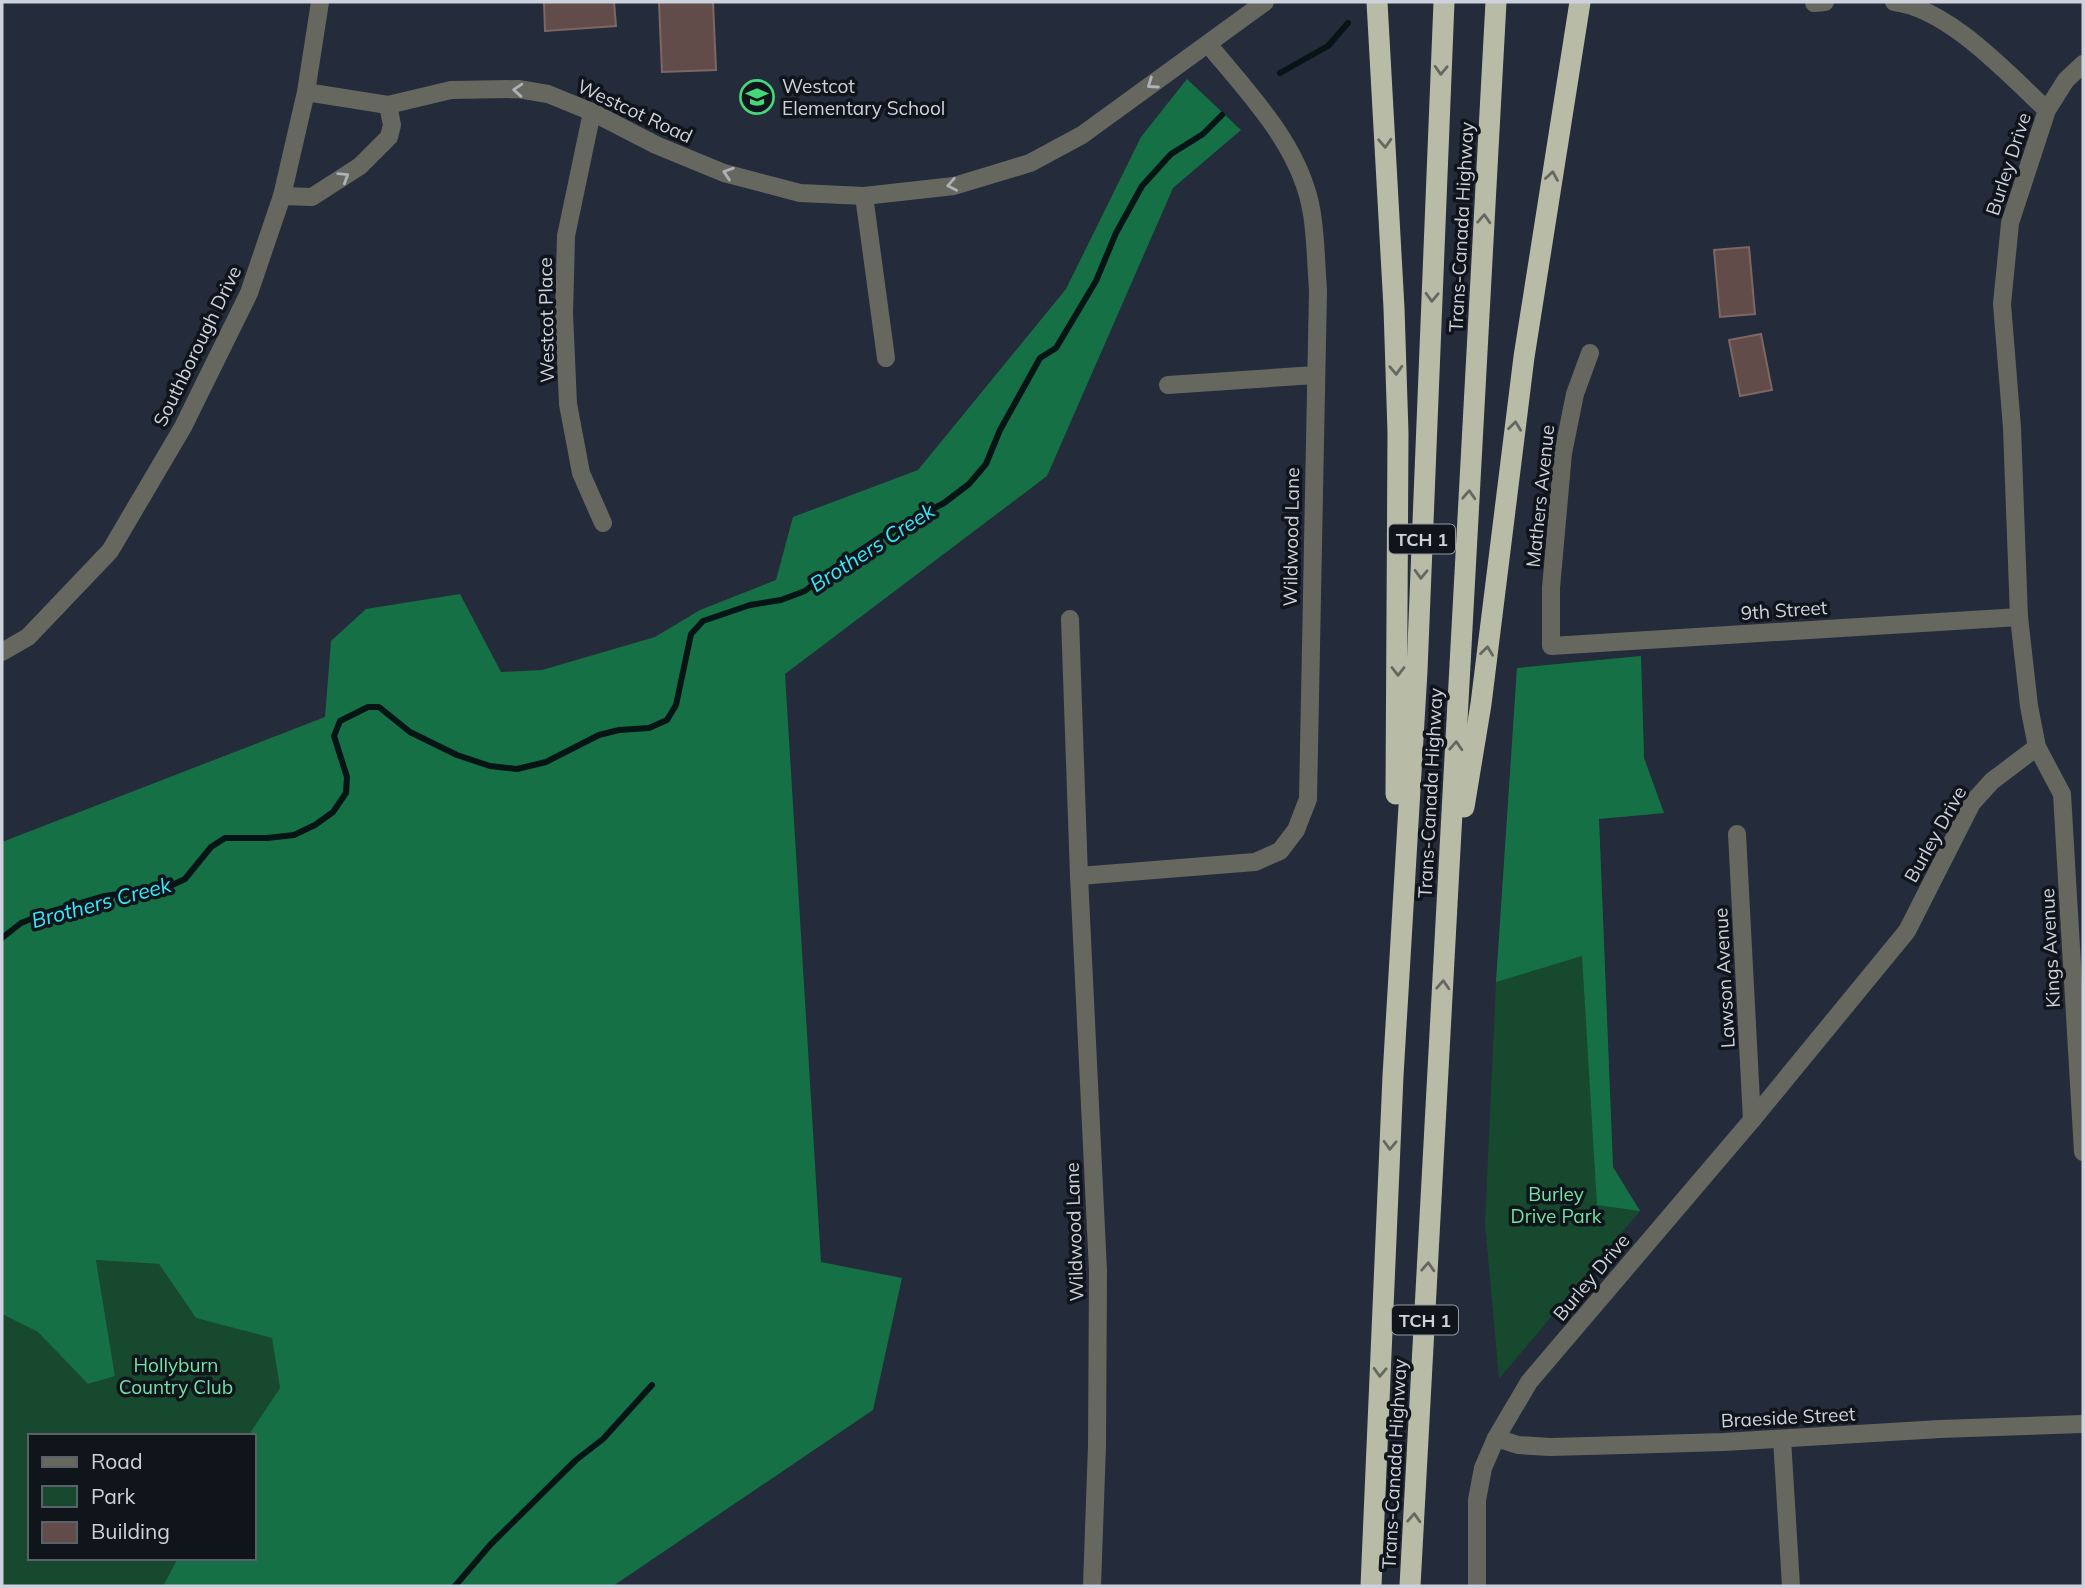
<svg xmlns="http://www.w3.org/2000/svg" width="2085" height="1588" viewBox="0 0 2085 1588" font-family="Mulish,sans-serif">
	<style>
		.green { fill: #16492e }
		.forest { fill: #167045 }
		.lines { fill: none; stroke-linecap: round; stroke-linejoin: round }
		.stream { stroke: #061416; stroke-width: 6 }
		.building { fill: #624c49; stroke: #7d6663; stroke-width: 2 }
		.minor { stroke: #666860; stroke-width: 18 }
		.highway { stroke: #b8bca7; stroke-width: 21 }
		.oneway { stroke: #646861 }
		.oneway2 { stroke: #aeb2b7 }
		.labels { text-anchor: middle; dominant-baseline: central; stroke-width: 7; stroke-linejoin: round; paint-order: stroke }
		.shield { fill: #10141b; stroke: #9499a2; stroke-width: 2 }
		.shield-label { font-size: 18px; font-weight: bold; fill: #cdd2dc }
		.poi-label { font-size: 19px; fill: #cdd2dc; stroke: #10141b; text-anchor: start }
		.street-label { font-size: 19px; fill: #cdd2dc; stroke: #10141b }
		.park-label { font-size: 19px; fill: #74e3a4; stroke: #10141b }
		.water-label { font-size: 21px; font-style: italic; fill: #37eafa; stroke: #10141b }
	</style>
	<rect width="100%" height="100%" fill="#242b3b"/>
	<g class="green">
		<polygon points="1641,656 1644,758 1664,813 1599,819 1613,1167 1640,1211 1499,1379 1485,1223 1496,982 1517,668"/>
		<polygon points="96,1260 159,1264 196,1318 272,1337 280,1388 248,1436 30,1436 30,1558 178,1558 163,1586 2,1586 2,1314 38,1332 89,1384 115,1375"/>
	</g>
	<g class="forest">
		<polygon points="1187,79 1241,130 1173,188 1047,476 785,674 821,1262 902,1278 873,1410 613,1586 163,1586 178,1558 254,1558 254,1436 248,1436 280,1388 272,1338 196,1318 159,1264 96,1260 115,1376 88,1384 38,1332 2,1314 2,842 325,717 331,641 366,609 460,594 501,672 542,670 655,637 700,610 776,580 793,517 918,470 1066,289 1141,137"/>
		<polygon points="1641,656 1644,758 1664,813 1599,819 1613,1167 1640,1211 1597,1205 1582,956 1496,982 1517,668"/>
	</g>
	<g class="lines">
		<g class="stream">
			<polyline points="1280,73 1328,46 1348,23"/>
			<polyline points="2,938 21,923 46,913 105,896 168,887 185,879 211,847 225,838 267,838 294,835 315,825 333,812 346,793 347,777 334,736 340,721 368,707 379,707 410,732 457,755 490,766 517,769 546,762 599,735 619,730 649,728 667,720 676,705 691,634 703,621 750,605 781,600 805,591 834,568 882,536 944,503 969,484 986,464 1000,430 1040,358 1056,348 1096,281 1116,233 1142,186 1171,154 1203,134 1222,115"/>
			<polyline points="455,1586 491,1544 576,1460 603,1439 652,1385"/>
		</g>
	</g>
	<g class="building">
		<polygon points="544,2 614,2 616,26 545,31"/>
		<polygon points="659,2 713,2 716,70 662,72"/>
		<polygon points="1749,247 1755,314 1720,317 1714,250"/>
		<polygon points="1761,334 1772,390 1740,396 1729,340"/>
	</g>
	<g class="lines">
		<g class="minor">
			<path d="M1894,2c54,6 114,72 153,108"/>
			<polyline points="1814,3 1825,2"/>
			<polyline points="2083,64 2066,80 2047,110 2029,165 2010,223 2002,304 2012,428 2019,617 2029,706 2037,747 2062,794 2083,1152"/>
			<polyline points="306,92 388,105 451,90 518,89 548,94 592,112 656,145 724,173 800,193 864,196 954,186 1030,163 1082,135 1265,2"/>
			<polyline points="592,112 566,236 564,314 568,404 581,473 603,523"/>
			<polyline points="282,196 312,197 360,166 389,137 392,125 388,105"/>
			<polyline points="864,196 886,358"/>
			<polyline points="1590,353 1575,394 1563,453 1551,588 1551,646 2019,617"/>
			<polyline points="1168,385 1315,375"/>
			<polyline points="1070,619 1079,876 1098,1271 1097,1445 1092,1586"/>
			<polyline points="2,652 28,637 110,551 183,427 249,293 282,196 306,92 320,2"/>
			<polyline points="1737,834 1752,1120"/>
			<path d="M1079,876l176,-14 25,-11 16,-21 12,-31 10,-509c-2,-25 -2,-51 -6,-76 -10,-67 -63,-120 -104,-170"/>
			<polyline points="1496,1438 1518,1445 1550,1447 1624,1445 1724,1442 1940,1429 2083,1424"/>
			<polyline points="1782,1439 1791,1586"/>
			<polyline points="1477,1586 1477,1500 1483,1468 1496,1438 1529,1382 1752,1120 1907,931 1972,803 1992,781 2037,747"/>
		</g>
		<g class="highway">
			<polyline points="1377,2 1394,308 1398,433 1396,794"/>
			<polyline points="1464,807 1481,704 1524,357 1580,2"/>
			<polyline points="1371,1586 1393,1076 1417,671 1444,2"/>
			<polyline points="1410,1586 1496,2"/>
		</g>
	</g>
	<defs><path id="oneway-chevron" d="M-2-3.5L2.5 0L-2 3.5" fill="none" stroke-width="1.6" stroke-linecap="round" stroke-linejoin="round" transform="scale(1.75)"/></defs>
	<g class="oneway">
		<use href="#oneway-chevron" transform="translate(1441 70) rotate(92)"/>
		<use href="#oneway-chevron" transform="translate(1385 143) rotate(87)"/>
		<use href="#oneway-chevron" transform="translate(1552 176) rotate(-81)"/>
		<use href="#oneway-chevron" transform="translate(1484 219) rotate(-87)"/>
		<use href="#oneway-chevron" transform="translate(1432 297) rotate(92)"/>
		<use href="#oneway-chevron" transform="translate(1396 370) rotate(88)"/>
		<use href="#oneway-chevron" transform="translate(1515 426) rotate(-83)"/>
		<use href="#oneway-chevron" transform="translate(1469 495) rotate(-87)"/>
		<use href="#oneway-chevron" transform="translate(1421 574) rotate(92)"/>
		<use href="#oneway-chevron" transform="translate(1487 651) rotate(-83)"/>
		<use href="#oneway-chevron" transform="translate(1398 671) rotate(90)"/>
		<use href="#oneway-chevron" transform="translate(1456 746) rotate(-87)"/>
		<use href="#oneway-chevron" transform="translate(1443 985) rotate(-87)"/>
		<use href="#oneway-chevron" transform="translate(1390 1145) rotate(92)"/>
		<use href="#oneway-chevron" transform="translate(1428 1267) rotate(-87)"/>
		<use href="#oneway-chevron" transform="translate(1380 1372) rotate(92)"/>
		<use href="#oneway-chevron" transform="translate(1414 1518) rotate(-87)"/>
	</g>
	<g class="oneway2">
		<use href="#oneway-chevron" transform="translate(1152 84) rotate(145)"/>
		<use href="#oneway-chevron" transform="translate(518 90) rotate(-176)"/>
		<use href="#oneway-chevron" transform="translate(728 173) rotate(-162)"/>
		<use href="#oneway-chevron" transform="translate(344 177) rotate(-32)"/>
		<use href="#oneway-chevron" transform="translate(952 185) rotate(169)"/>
	</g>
	<defs>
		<g id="school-ring" transform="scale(1.75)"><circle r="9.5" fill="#10141b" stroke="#45d77a" stroke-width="1.5"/><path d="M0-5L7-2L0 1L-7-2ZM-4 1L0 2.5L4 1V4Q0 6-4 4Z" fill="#45d77a"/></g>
	</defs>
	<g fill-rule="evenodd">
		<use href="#school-ring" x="757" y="97"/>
	</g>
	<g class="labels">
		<g class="shield">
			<rect x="1389" y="524.5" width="66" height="29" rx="5"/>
			<rect x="1392" y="1305.5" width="66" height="29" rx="5"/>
		</g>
		<g class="shield-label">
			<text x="1422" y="539">TCH 1</text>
			<text x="1425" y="1320">TCH 1</text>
		</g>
		<g class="poi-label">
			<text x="782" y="86">Westcot<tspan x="782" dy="22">Elementary School</tspan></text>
		</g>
		<g class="street-label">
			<text transform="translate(635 111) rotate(25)">Westcot Road</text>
			<text transform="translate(2008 164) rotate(-72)">Burley Drive</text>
			<text transform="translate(1461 227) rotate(-87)">Trans-Canada Highway</text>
			<text transform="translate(546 320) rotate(-91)">Westcot Place</text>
			<text transform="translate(197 346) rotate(-64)">Southborough Drive</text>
			<text transform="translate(1540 496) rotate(-84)">Mathers Avenue</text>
			<text transform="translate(1291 537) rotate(-89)">Wildwood Lane</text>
			<text transform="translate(1784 610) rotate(-4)">9th Street</text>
			<text transform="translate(1430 793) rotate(-87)">Trans-Canada Highway</text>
			<text transform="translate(1935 834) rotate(-61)">Burley Drive</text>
			<text transform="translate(2050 948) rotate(-93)">Kings Avenue</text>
			<text transform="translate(1724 978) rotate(-93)">Lawson Avenue</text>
			<text transform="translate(1074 1232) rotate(-92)">Wildwood Lane</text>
			<text transform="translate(1591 1277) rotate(-50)">Burley Drive</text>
			<text transform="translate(1788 1417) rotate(-3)">Braeside Street</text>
			<text transform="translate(1394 1464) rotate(-87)">Trans-Canada Highway</text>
		</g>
		<g class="park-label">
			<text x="1556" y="1194">Burley<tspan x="1556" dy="22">Drive Park</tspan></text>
			<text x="176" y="1365">Hollyburn<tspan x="176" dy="22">Country Club</tspan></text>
		</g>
		<g class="water-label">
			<text transform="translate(872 547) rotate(-33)">Brothers Creek</text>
			<text transform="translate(101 902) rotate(-15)">Brothers Creek</text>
		</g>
	</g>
	<rect width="2085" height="1588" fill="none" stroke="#cdd2dc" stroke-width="7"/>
	<rect x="28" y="1434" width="228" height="126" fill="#10141b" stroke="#5c6068" stroke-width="2"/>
	<rect x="42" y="1457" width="35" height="10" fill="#666860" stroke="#5c6068" stroke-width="2"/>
	<text x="91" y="1469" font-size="21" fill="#cdd2dc">Road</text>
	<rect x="42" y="1486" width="35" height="21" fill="#16492e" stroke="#5c6068" stroke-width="2"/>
	<text x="91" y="1504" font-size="21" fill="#cdd2dc">Park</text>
	<rect x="42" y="1522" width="35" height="21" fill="#624c49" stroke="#5c6068" stroke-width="2"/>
	<text x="91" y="1539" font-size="21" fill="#cdd2dc">Building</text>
</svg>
